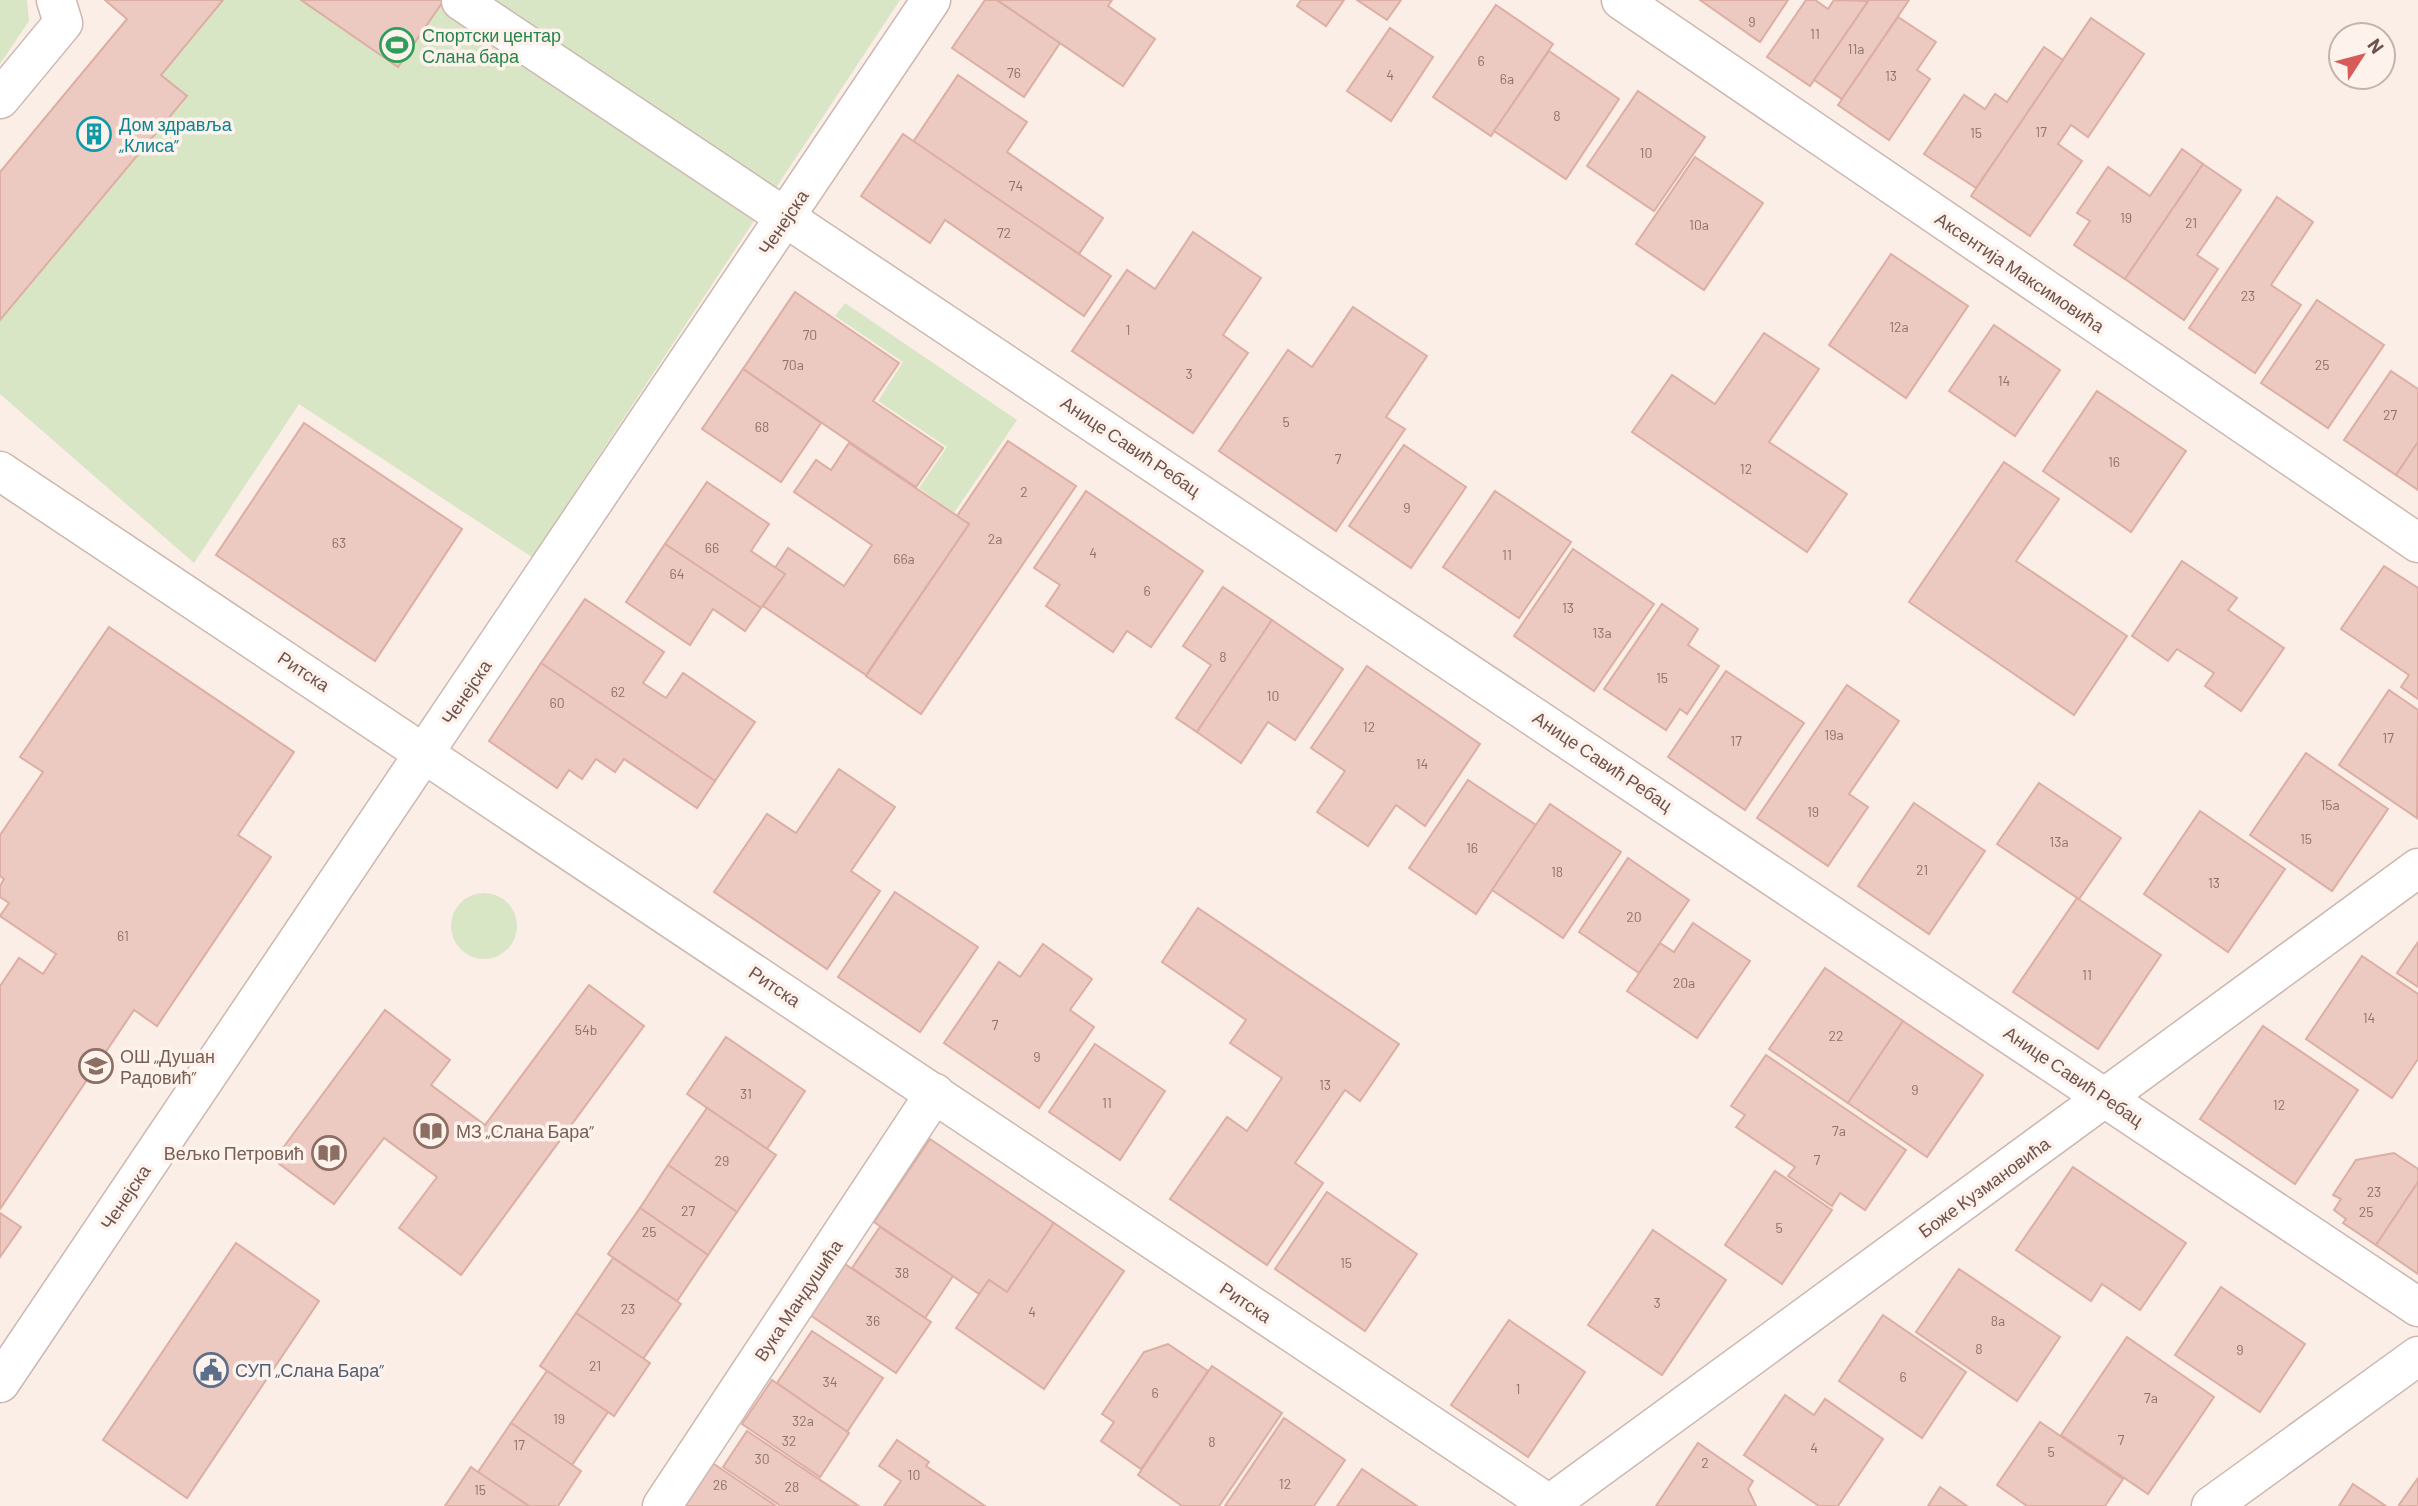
<svg xmlns="http://www.w3.org/2000/svg" width="2418" height="1506" viewBox="0 0 2418 1506" font-family="Barlow,sans-serif">
	<style>
		.green { fill: #d9e6c6 }
		.building { fill: #eccac1; stroke: #ddaea3; stroke-width: 2 }
		.lines { fill: none; stroke-linecap: round; stroke-linejoin: round }
		.minor-casing { stroke: #cdb7b0; stroke-width: 41 }
		.minor { stroke: #fff; stroke-width: 38 }
		.labels { text-anchor: middle; dominant-baseline: central; stroke-width: 7; stroke-linejoin: round; paint-order: stroke }
		.number-label { font-size: 14px; fill: #8f716b }
		.leisure-label { font-size: 18px; fill: #27864d; stroke: #fdf3ec; text-anchor: start }
		.culture-label { font-size: 18px; fill: #0d838f; stroke: #fdf3ec; text-anchor: start }
		.street-label { font-size: 18px; fill: #70534e; stroke: #fdf3ec }
		.education-label { font-size: 18px; fill: #785e54; stroke: #fdf3ec; text-anchor: start }
		.service-label { font-size: 18px; fill: #4e5e75; stroke: #fdf3ec; text-anchor: start }
	</style>
	<rect width="100%" height="100%" fill="#faeee6"/>
	<g class="green">
		<polygon points="0,0 27,0 29,21 0,64"/>
		<polygon points="223,0 900,0 532,557 299,404 194,563 0,394 0,320 187,96 161,75"/>
		<polygon points="845,303 1017,420 954,513 919,488 947,447 878,401 903,362 835,316"/>
		<circle cx="484" cy="926" r="33"/>
	</g>
	<g class="building">
		<polygon points="105,0 223,0 161,75 187,96 0,320 0,172 127,19"/>
		<polygon points="301,0 444,0 398,67"/>
		<polygon points="985,0 997,0 1060,43 1024,97 952,48"/>
		<polygon points="997,0 1112,0 1108,6 1155,39 1123,86"/>
		<polygon points="1301,0 1344,0 1326,26 1297,6"/>
		<polygon points="1357,0 1401,0 1387,20"/>
		<polygon points="1700,0 1788,0 1760,42"/>
		<polygon points="1806,0 1815,0 1828,9 1834,0 1868,1 1810,86 1767,57"/>
		<polygon points="1909,0 1842,99 1814,80 1869,0"/>
		<polygon points="1496,5 1553,44 1491,136 1433,97"/>
		<polygon points="1898,17 1936,42 1917,70 1930,79 1889,140 1838,105"/>
		<polygon points="2091,18 2144,54 2088,137 2071,125 2058,144 2082,161 2030,236 1971,196"/>
		<polygon points="1390,28 1433,57 1391,121 1347,91"/>
		<polygon points="2044,47 2063,60 1976,188 1924,154 1964,95 1985,109 1995,94 2007,102"/>
		<polygon points="1549,51 1619,99 1566,179 1494,131"/>
		<polygon points="958,75 1027,122 1007,152 1103,218 1079,254 913,142"/>
		<polygon points="1638,91 1705,137 1654,211 1587,166"/>
		<polygon points="903,134 1111,276 1084,316 945,220 930,243 861,196"/>
		<polygon points="2182,149 2203,164 2125,279 2074,245 2090,221 2077,213 2108,167 2150,196"/>
		<polygon points="1695,157 1763,203 1704,290 1636,244"/>
		<polygon points="2203,164 2241,190 2197,255 2218,269 2184,320 2125,279"/>
		<polygon points="2277,197 2313,222 2271,285 2301,305 2255,373 2189,328"/>
		<polygon points="1193,232 1261,278 1223,335 1248,353 1193,433 1072,351 1127,270 1155,289"/>
		<polygon points="1891,254 1968,306 1906,398 1829,345"/>
		<polygon points="795,292 899,363 873,401 943,448 916,487 743,369"/>
		<polygon points="2317,300 2384,345 2328,428 2261,383"/>
		<polygon points="1353,307 1427,356 1386,417 1405,429 1336,531 1219,451 1288,350 1312,367"/>
		<polygon points="1994,325 2060,370 2015,436 1949,391"/>
		<polygon points="1764,333 1819,369 1769,442 1847,494 1807,552 1632,432 1672,375 1715,404"/>
		<polygon points="743,369 821,423 781,482 702,429"/>
		<polygon points="2391,371 2418,389 2418,442 2396,475 2344,440"/>
		<polygon points="2097,391 2186,451 2131,532 2043,471"/>
		<polygon points="304,423 462,529 375,661 216,555"/>
		<polygon points="1008,441 1076,486 921,714 866,676 969,524 957,516"/>
		<polygon points="2418,442 2418,490 2396,475"/>
		<polygon points="849,443 969,524 866,675 763,606 785,574 775,568 788,548 844,586 872,545 794,492 816,460 831,470"/>
		<polygon points="1404,445 1466,487 1411,568 1349,526"/>
		<polygon points="2004,462 2059,499 2016,561 2127,636 2074,715 1909,602"/>
		<polygon points="707,482 769,524 751,551 785,574 761,608 665,544"/>
		<polygon points="1086,491 1203,571 1151,647 1127,631 1113,652 1046,606 1060,585 1034,568"/>
		<polygon points="1495,491 1571,542 1519,618 1443,567"/>
		<polygon points="665,544 761,608 745,631 713,609 690,645 626,602"/>
		<polygon points="1573,549 1654,604 1594,691 1514,636"/>
		<polygon points="2182,561 2237,598 2228,610 2284,648 2241,711 2205,686 2214,673 2177,649 2168,661 2132,636"/>
		<polygon points="2384,566 2418,588 2418,699 2401,687 2409,675 2341,629"/>
		<polygon points="1223,587 1272,620 1197,732 1176,718 1211,665 1183,646"/>
		<polygon points="585,599 664,652 643,683 666,698 683,673 755,722 715,781 541,663"/>
		<polygon points="1662,604 1698,629 1688,645 1719,666 1687,714 1680,709 1666,730 1604,689"/>
		<polygon points="1272,620 1343,669 1295,740 1268,722 1241,763 1197,732"/>
		<polygon points="109,627 294,752 238,835 271,857 157,1026 134,1010 0,1209 0,986 19,958 43,974 56,954 0,916 9,903 0,897 0,886 4,879 0,876 0,835 43,772 20,757"/>
		<polygon points="541,663 715,781 697,808 624,759 615,772 596,759 582,779 569,770 557,788 489,741"/>
		<polygon points="1367,666 1480,744 1425,826 1396,805 1368,846 1317,812 1345,771 1311,748"/>
		<polygon points="1726,671 1804,723 1745,810 1668,757"/>
		<polygon points="1847,685 1899,721 1849,794 1868,807 1828,866 1757,818"/>
		<polygon points="2389,690 2418,710 2417,818 2339,765"/>
		<polygon points="2306,753 2388,809 2332,891 2250,835"/>
		<polygon points="839,769 895,807 851,871 880,891 827,969 714,892 767,814 796,833"/>
		<polygon points="1468,780 1536,825 1476,914 1409,868"/>
		<polygon points="2039,783 2121,838 2079,899 1997,844"/>
		<polygon points="1914,803 1985,851 1929,934 1858,886"/>
		<polygon points="1550,804 1621,852 1563,938 1492,890"/>
		<polygon points="2200,811 2285,869 2228,952 2144,894"/>
		<polygon points="1628,858 1689,900 1639,973 1579,932"/>
		<polygon points="895,892 978,947 920,1032 838,977"/>
		<polygon points="2077,898 2161,955 2098,1049 2013,992"/>
		<polygon points="1198,908 1399,1044 1360,1101 1345,1090 1295,1163 1323,1183 1267,1265 1170,1199 1227,1117 1247,1131 1282,1078 1230,1043 1246,1020 1162,962"/>
		<polygon points="1693,923 1750,961 1697,1038 1627,991 1660,943 1674,952"/>
		<polygon points="2418,942 2418,987 2397,973"/>
		<polygon points="1043,944 1092,979 1070,1010 1094,1027 1039,1108 944,1043 999,962 1020,977"/>
		<polygon points="2362,956 2418,994 2418,1059 2392,1098 2306,1039"/>
		<polygon points="1825,968 1903,1021 1848,1103 1769,1049"/>
		<polygon points="589,985 644,1026 461,1275 399,1228 437,1177 384,1138 334,1204 274,1160 385,1010 450,1060 431,1085 485,1125"/>
		<polygon points="1903,1021 1983,1075 1927,1157 1848,1103"/>
		<polygon points="2263,1026 2358,1090 2295,1184 2200,1119"/>
		<polygon points="726,1037 805,1091 767,1149 687,1094"/>
		<polygon points="1095,1044 1165,1091 1120,1160 1049,1112"/>
		<polygon points="1766,1055 1906,1150 1865,1210 1840,1193 1832,1206 1788,1176 1795,1167 1736,1127 1745,1115 1731,1106"/>
		<polygon points="707,1108 776,1155 737,1212 668,1165"/>
		<polygon points="930,1139 1054,1223 1007,1292 989,1280 979,1294 874,1222"/>
		<polygon points="2394,1153 2418,1169 2418,1182 2376,1245 2343,1223 2346,1219 2334,1210 2341,1199 2333,1195 2356,1160"/>
		<polygon points="668,1165 737,1212 708,1255 640,1208"/>
		<polygon points="2073,1167 2186,1243 2140,1310 2102,1284 2091,1301 2016,1250"/>
		<polygon points="1775,1171 1832,1210 1782,1284 1725,1245"/>
		<polygon points="2418,1182 2418,1274 2376,1245"/>
		<polygon points="1327,1192 1417,1254 1365,1331 1275,1269"/>
		<polygon points="640,1208 708,1255 677,1301 608,1254"/>
		<polygon points="0,1213 21,1227 0,1257"/>
		<polygon points="1054,1223 1124,1271 1044,1389 956,1328 989,1280 1007,1292"/>
		<polygon points="880,1227 953,1276 925,1318 852,1268"/>
		<polygon points="1653,1230 1726,1280 1662,1375 1588,1325"/>
		<polygon points="236,1243 319,1301 187,1498 103,1440"/>
		<polygon points="613,1258 681,1304 643,1359 576,1313"/>
		<polygon points="845,1264 931,1322 896,1373 810,1315"/>
		<polygon points="1959,1269 2060,1337 2017,1401 1916,1332"/>
		<polygon points="2221,1287 2305,1344 2260,1412 2175,1355"/>
		<polygon points="576,1313 650,1363 614,1416 540,1366"/>
		<polygon points="1883,1315 1966,1372 1922,1438 1839,1381"/>
		<polygon points="1509,1320 1585,1372 1528,1457 1451,1405"/>
		<polygon points="812,1331 883,1378 847,1432 777,1383"/>
		<polygon points="2127,1337 2214,1397 2148,1494 2061,1435"/>
		<polygon points="1168,1344 1208,1371 1141,1469 1101,1441 1114,1422 1102,1414 1144,1352"/>
		<polygon points="1212,1366 1282,1413 1219,1506 1182,1506 1138,1475"/>
		<polygon points="547,1371 608,1412 572,1465 511,1423"/>
		<polygon points="772,1380 849,1433 820,1477 742,1424"/>
		<polygon points="1785,1395 1814,1415 1825,1399 1883,1439 1838,1506 1819,1506 1744,1455"/>
		<polygon points="1284,1418 1345,1460 1314,1506 1225,1506"/>
		<polygon points="2040,1422 2123,1479 2105,1506 2027,1506 1997,1485"/>
		<polygon points="511,1423 581,1471 558,1506 529,1506 478,1472"/>
		<polygon points="747,1431 859,1506 781,1506 723,1467"/>
		<polygon points="897,1440 929,1462 926,1466 985,1506 884,1506 901,1481 879,1466"/>
		<polygon points="1698,1443 1753,1481 1748,1489 1756,1506 1656,1506"/>
		<polygon points="711,1462 776,1506 681,1506"/>
		<polygon points="471,1467 478,1472 529,1506 445,1506"/>
		<polygon points="1362,1469 1417,1506 1337,1506"/>
		<polygon points="2418,1478 2418,1506 2401,1506 2399,1505"/>
		<polygon points="2353,1484 2386,1506 2339,1506"/>
		<polygon points="1940,1487 1967,1506 1928,1506"/>
	</g>
	<g class="lines">
		<g class="minor-casing">
			<g id="minor">
				<polyline points="1621,0 2418,543"/>
				<polyline points="461,1 2418,1307"/>
				<polyline points="0,99 63,23 56,0"/>
				<polyline points="0,471 1549,1504"/>
				<polyline points="0,1383 931,0"/>
				<polyline points="662,1506 935,1093"/>
				<polyline points="1547,1506 2418,868"/>
				<polyline points="2211,1506 2418,1356"/>
			</g>
		</g>
		<use href="#minor" class="minor"/>
	</g>
	<defs>
		<g id="stadium-ring" transform="scale(1.75)"><circle r="9.5" fill="#fdf3ec" stroke="#2e9e5b" stroke-width="1.5"/><path d="M0-5a6.5 5 0 1 0 0 10a6.5 5 0 1 0 0-10ZM-3.5-1.8h7v3.6h-7Z" fill="#2e9e5b"/></g>
		<g id="building-ring" transform="scale(1.75)"><circle r="9.5" fill="#fdf3ec" stroke="#0f9aa8" stroke-width="1.5"/><path d="M-4-6H4V6H1V3H-1V6H-4ZM-2.5-4.3h1.7v1.8h-1.7ZM.8-4.3h1.7v1.8H.8ZM-2.5-1h1.7V.8h-1.7ZM.8-1h1.7V.8H.8Z" fill="#0f9aa8"/></g>
		<g id="school-ring" transform="scale(1.75)"><circle r="9.5" fill="#fdf3ec" stroke="#8d6e63" stroke-width="1.5"/><path d="M0-5L7-2L0 1L-7-2ZM-4 1L0 2.5L4 1V4Q0 6-4 4Z" fill="#8d6e63"/></g>
		<g id="library-ring" transform="scale(1.75)"><circle r="9.5" fill="#fdf3ec" stroke="#8d6e63" stroke-width="1.5"/><path d="M-6-4Q-3-5.5-.7-3.5V5Q-3 3-6 4ZM6-4Q3-5.5 .7-3.5V5Q3 3 6 4Z" fill="#8d6e63"/></g>
		<g id="civic-ring" transform="scale(1.75)"><circle r="9.5" fill="#fdf3ec" stroke="#5c6f8a" stroke-width="1.5"/><path d="M-.6-6.5H3V-4.5H.6V-3L4-1V1h2V6H-6V1h2V-1L-.6-3ZM-1.2 2.5V6h2.4V2.5Z" fill="#5c6f8a"/></g>
	</defs>
	<g fill-rule="evenodd">
		<use href="#stadium-ring" x="397" y="45"/>
		<use href="#building-ring" x="94" y="134"/>
		<use href="#school-ring" x="96" y="1066"/>
		<use href="#library-ring" x="431" y="1131"/>
		<use href="#library-ring" x="329" y="1153"/>
		<use href="#civic-ring" x="211" y="1370"/>
	</g>
	<g class="labels">
		<g class="number-label">
			<text x="1752" y="21">9</text>
			<text x="1815" y="33">11</text>
			<text x="1856" y="48">11a</text>
			<text x="1481" y="60">6</text>
			<text x="1014" y="72">76</text>
			<text x="1390" y="74">4</text>
			<text x="1891" y="75">13</text>
			<text x="1507" y="78">6a</text>
			<text x="1557" y="115">8</text>
			<text x="2041" y="131">17</text>
			<text x="1976" y="132">15</text>
			<text x="1646" y="152">10</text>
			<text x="1016" y="185">74</text>
			<text x="2126" y="217">19</text>
			<text x="2191" y="222">21</text>
			<text x="1699" y="224">10a</text>
			<text x="1004" y="232">72</text>
			<text x="2248" y="295">23</text>
			<text x="1899" y="326">12a</text>
			<text x="1128" y="329">1</text>
			<text x="810" y="334">70</text>
			<text x="793" y="364">70a</text>
			<text x="2322" y="364">25</text>
			<text x="1189" y="373">3</text>
			<text x="2004" y="380">14</text>
			<text x="2390" y="414">27</text>
			<text x="1286" y="421">5</text>
			<text x="762" y="426">68</text>
			<text x="1338" y="458">7</text>
			<text x="2114" y="461">16</text>
			<text x="1746" y="468">12</text>
			<text x="1024" y="491">2</text>
			<text x="1407" y="507">9</text>
			<text x="995" y="538">2a</text>
			<text x="339" y="542">63</text>
			<text x="712" y="547">66</text>
			<text x="1093" y="552">4</text>
			<text x="1507" y="554">11</text>
			<text x="904" y="558">66a</text>
			<text x="677" y="573">64</text>
			<text x="1147" y="590">6</text>
			<text x="1568" y="607">13</text>
			<text x="1602" y="632">13a</text>
			<text x="1223" y="656">8</text>
			<text x="1662" y="677">15</text>
			<text x="618" y="691">62</text>
			<text x="1273" y="695">10</text>
			<text x="557" y="702">60</text>
			<text x="1369" y="726">12</text>
			<text x="1834" y="734">19a</text>
			<text x="2388" y="737">17</text>
			<text x="1736" y="740">17</text>
			<text x="1422" y="763">14</text>
			<text x="2330" y="804">15a</text>
			<text x="1813" y="811">19</text>
			<text x="2306" y="838">15</text>
			<text x="2059" y="841">13a</text>
			<text x="1472" y="847">16</text>
			<text x="1922" y="869">21</text>
			<text x="1557" y="871">18</text>
			<text x="2214" y="882">13</text>
			<text x="1634" y="916">20</text>
			<text x="123" y="935">61</text>
			<text x="2087" y="974">11</text>
			<text x="1684" y="982">20a</text>
			<text x="2369" y="1017">14</text>
			<text x="995" y="1024">7</text>
			<text x="586" y="1029">54b</text>
			<text x="1836" y="1035">22</text>
			<text x="1037" y="1056">9</text>
			<text x="1325" y="1084">13</text>
			<text x="1915" y="1089">9</text>
			<text x="746" y="1093">31</text>
			<text x="1107" y="1102">11</text>
			<text x="2279" y="1104">12</text>
			<text x="1839" y="1130">7a</text>
			<text x="1817" y="1159">7</text>
			<text x="722" y="1160">29</text>
			<text x="2374" y="1191">23</text>
			<text x="688" y="1210">27</text>
			<text x="2366" y="1211">25</text>
			<text x="1779" y="1227">5</text>
			<text x="649" y="1231">25</text>
			<text x="1346" y="1262">15</text>
			<text x="902" y="1272">38</text>
			<text x="1657" y="1302">3</text>
			<text x="628" y="1308">23</text>
			<text x="1032" y="1311">4</text>
			<text x="873" y="1320">36</text>
			<text x="1998" y="1320">8a</text>
			<text x="1979" y="1348">8</text>
			<text x="2240" y="1349">9</text>
			<text x="595" y="1365">21</text>
			<text x="1903" y="1376">6</text>
			<text x="830" y="1381">34</text>
			<text x="1518" y="1388">1</text>
			<text x="1155" y="1392">6</text>
			<text x="2151" y="1397">7a</text>
			<text x="559" y="1418">19</text>
			<text x="803" y="1420">32a</text>
			<text x="2121" y="1439">7</text>
			<text x="789" y="1440">32</text>
			<text x="1212" y="1441">8</text>
			<text x="519" y="1444">17</text>
			<text x="1814" y="1447">4</text>
			<text x="2051" y="1451">5</text>
			<text x="762" y="1458">30</text>
			<text x="1705" y="1462">2</text>
			<text x="914" y="1474">10</text>
			<text x="1285" y="1483">12</text>
			<text x="720" y="1484">26</text>
			<text x="792" y="1486">28</text>
			<text x="480" y="1489">15</text>
		</g>
		<g class="leisure-label">
			<text x="422" y="35">Спортски центар<tspan x="422" dy="21">Слана бара</tspan></text>
		</g>
		<g class="culture-label">
			<text x="119" y="124">Дом здравља<tspan x="119" dy="21">„Клиса”</tspan></text>
		</g>
		<g class="street-label">
			<text transform="translate(783 222) rotate(-56)">Ченејска</text>
			<text transform="translate(2020 272) rotate(34)">Аксентија Максимовића</text>
			<text transform="translate(1131 446) rotate(34)">Анице Савић Ребац</text>
			<text transform="translate(304 671) rotate(33)">Ритска</text>
			<text transform="translate(466 692) rotate(-56)">Ченејска</text>
			<text transform="translate(1603 761) rotate(34)">Анице Савић Ребац</text>
			<text transform="translate(775 986) rotate(34)">Ритска</text>
			<text transform="translate(2074 1076) rotate(34)">Анице Савић Ребац</text>
			<text transform="translate(1984 1187) rotate(-36)">Боже Кузмановића</text>
			<text transform="translate(125 1197) rotate(-56)">Ченејска</text>
			<text transform="translate(798 1300) rotate(-56)">Вука Мандушића</text>
			<text transform="translate(1246 1302) rotate(34)">Ритска</text>
		</g>
		<g class="education-label">
			<text x="120" y="1056">ОШ „Душан<tspan x="120" dy="21">Радовић”</tspan></text>
			<text x="456" y="1131">МЗ „Слана Бара”</text>
			<text x="304" y="1153" text-anchor="end">Вељко Петровић</text>
		</g>
		<g class="service-label">
			<text x="235" y="1370">СУП „Слана Бара”</text>
		</g>
	</g>
	<g transform="translate(2362 56) rotate(54)"><circle r="33" fill="#fdf3ec" stroke="#c5b3ad" stroke-width="2"/>
	<path d="M0-5L12 26L0 18L-12 26Z" fill="#d75c58"/>
	<text y="-10" font-size="19" font-weight="bold" text-anchor="middle" fill="#70534e">N</text>
	</g>
</svg>
